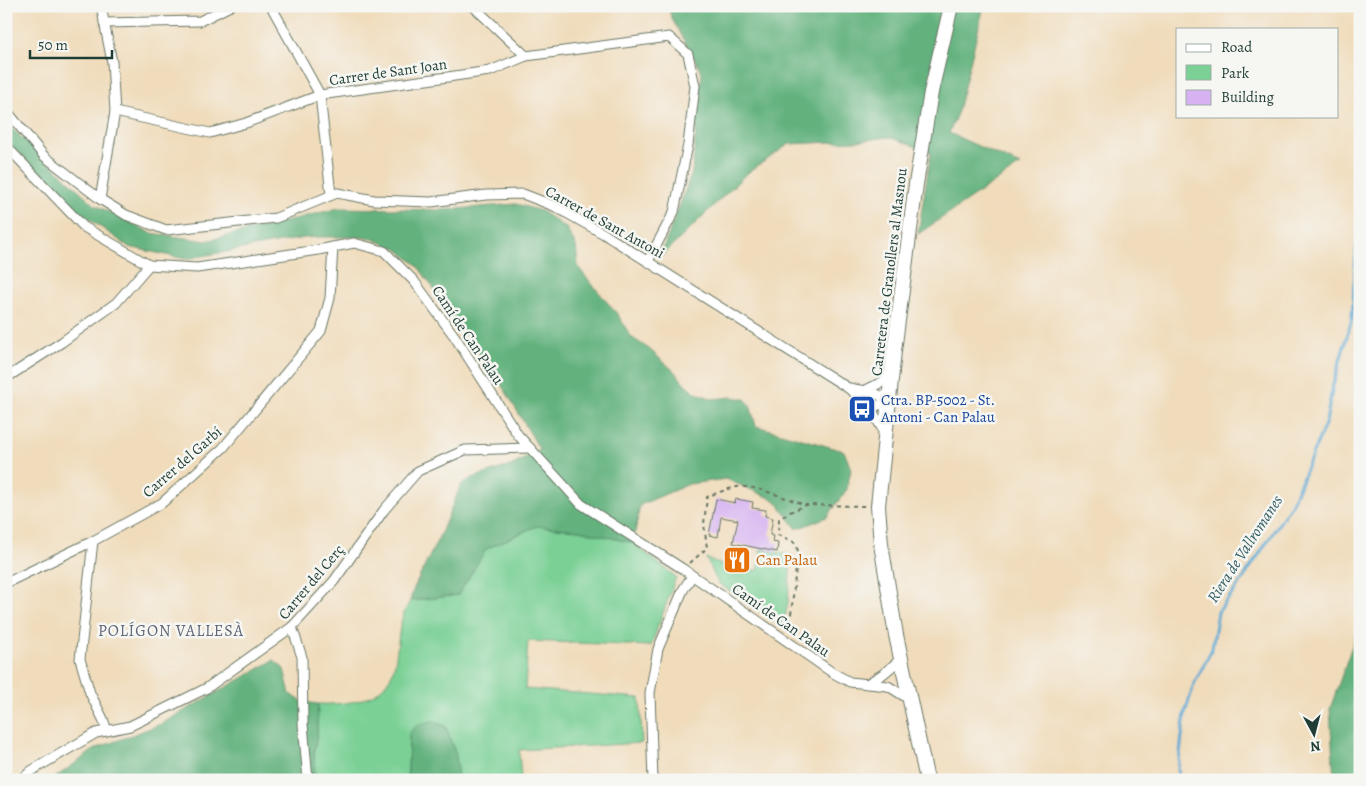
<svg xmlns="http://www.w3.org/2000/svg" width="1366" height="786" viewBox="0 0 1366 786" font-family="Alegreya,serif">
	<style>
		.green { fill: #7ad095; stroke: #4c8664 }
		.forest { fill: #63b27e; stroke: #417859 }
		.lines { fill: none; stroke-linecap: round; stroke-linejoin: round }
		.stream { stroke: #5aa9d4; stroke-width: 3 }
		.building { fill: #d7b2f2 }
		.street-casing { stroke: #687563; stroke-width: 11 }
		.secondary-casing { stroke: #687563; stroke-width: 16 }
		.path { stroke: #687563; stroke-width: 2; stroke-dasharray: 4 4; stroke-linecap: butt }
		.street { stroke: #fff; stroke-width: 9 }
		.secondary { stroke: #fff; stroke-width: 14 }
		.labels { text-anchor: middle; dominant-baseline: central; stroke-width: 5; stroke-linejoin: round; paint-order: stroke }
		.street-label { font-size: 15px; fill: #1f3d34; stroke: #f6f6f2 }
		.transit-label { font-size: 15px; fill: #164399; stroke: #f6f6f2; text-anchor: start }
		.food-label { font-size: 15px; fill: #c56008; stroke: #f6f6f2; text-anchor: start }
		.water-label { font-size: 16px; font-style: italic; fill: #315d64; stroke: #f6f6f2 }
		.neighbourhood-label { font-size: 16px; letter-spacing: 1px; fill: #5f6676; stroke: #f6f6f2 }
	</style>
	<rect width="100%" height="100%" fill="#f6f6f2"/>
	<filter id="ink" filterUnits="userSpaceOnUse"><feTurbulence type="fractalNoise" baseFrequency=".02" numOctaves="2"/><feDisplacementMap in="SourceGraphic" scale="10" xChannelSelector="R" yChannelSelector="G"/><feConvolveMatrix kernelMatrix="1 2 1 2 8 2 1 2 1" color-interpolation-filters="sRGB"/></filter>
	<filter id="wash" filterUnits="userSpaceOnUse"><feTurbulence type="fractalNoise" baseFrequency=".0096" numOctaves="4" result="noise"/><feDisplacementMap in="SourceGraphic" scale="20" xChannelSelector="R" yChannelSelector="G"/><feGaussianBlur stdDeviation="1.12" result="paint"/><feColorMatrix in="noise" values="0 0 0 0 0 0 0 0 0 0 0 0 0 0 0 0 0 1.4 0 .05"/><feComposite in="paint" operator="in"/></filter>
	<g filter="url(#wash)">
		<rect width="100%" height="100%" fill="#f0dcbb"/>
		<g class="green">
			<path d="M536,526l43,4 54,13 43,34 -25,69 -123,-5 -3,48 115,9 2,45 -123,7 2,30h-63l-2,-24 -10,-29 -13,-6 -24,12 -1,40 -3,7h-90l-1,-29 3,-16 1,-31c29,1 68,-3 76,-37 6,-25 2,-42 16,-66l48,-6 28,-46z"/>
			<polygon points="761,549 791,555 788,603 783,627 718,583 706,558 726,567 729,567 733,564 758,571"/>
		</g>
		<g class="forest">
			<polygon points="668,6 984,6 958,111 949,133 1020,165 918,234 931,152 889,137 856,141 789,144 746,174 659,259 692,173 702,72 672,19"/>
			<polygon points="6,123 95,205 151,233 206,241 339,208 445,210 516,204 541,211 566,228 576,246 578,266 581,271 618,315 631,337 649,349 674,371 685,384 696,393 713,399 732,397 745,399 750,405 756,426 844,451 851,469 847,489 827,517 797,529 775,500 726,479 689,484 640,505 633,543 579,530 536,526 486,549 458,595 410,601 414,588 441,533 461,485 472,478 513,465 540,450 506,392 417,265 397,249 373,239 359,237 318,237 304,238 185,259 129,247 72,207 6,141"/>
			<polygon points="1360,623 1360,780 1334,780 1330,709"/>
			<polygon points="274,660 284,669 290,694 303,702 318,704 317,735 314,751 315,780 52,780 95,749 161,724"/>
			<polygon points="433,721 446,727 456,756 458,780 405,780 408,773 409,733 419,724"/>
		</g>
		<g class="lines">
			<polyline class="stream" points="1179,780 1178,769 1185,713 1194,684 1212,649 1218,612 1241,582 1291,505 1326,422 1333,385 1352,319 1356,252 1360,215"/>
		</g>
		<g id="blocks">
			<polygon class="building" points="716,499 735,503 736,499 753,502 752,508 766,510 765,516 773,518 770,535 773,536 772,542 778,543 777,552 733,543 738,520 721,517 718,537 709,535"/>
		</g>
	</g>
	<g filter="url(#ink)">
		<use href="#blocks" fill-opacity="0" stroke="#687563" stroke-width="1"/>
		<g class="lines">
			<g class="street-casing">
				<g id="street">
					<polyline points="271,6 320,95 331,195"/>
					<polyline points="473,6 526,56"/>
					<polyline points="104,23 200,21 230,6"/>
					<polyline points="6,110 44,156 100,199 126,215 166,230 276,218 337,193 374,200 431,202 486,195 523,194 554,206 604,234 848,388 869,405 884,432"/>
					<polyline points="115,112 210,133 246,123 320,95 490,71 526,56 669,37 688,54 695,86 688,145 674,212 648,261"/>
					<polyline points="6,146 84,227 149,265 197,268 318,250 354,243 384,251 414,281 455,337 518,435 581,504 683,569 833,673 850,682 888,686 909,699"/>
					<polyline points="100,199 115,112 112,62 101,6"/>
					<polyline points="6,378 62,342 116,303 149,265"/>
					<path d="M849,388c11,2 32,4 39,14l-12,4 -7,-1"/>
					<polyline points="864,391 884,381 889,372"/>
					<polyline points="93,541 80,659 90,693 103,719 107,731"/>
					<polyline points="6,583 93,541 162,503 223,448 321,331 330,298 333,247"/>
					<polyline points="292,627 302,657 303,724 308,780"/>
					<polyline points="867,684 883,674 901,659"/>
					<polyline points="21,780 31,771 96,733 130,726 207,688 292,627 334,581 384,510 418,471 465,450 530,448"/>
					<polyline points="653,780 650,693 658,649 683,590 692,576"/>
				</g>
			</g>
			<g class="secondary-casing">
				<polyline id="secondary" points="927,780 896,635 881,544 878,506 894,351 916,184 931,92 951,6"/>
			</g>
			<g class="path">
				<path d="M690,563l17,-15 -3,-24 3,-27c9,-4 20,-8 30,-10 16,-3 53,13 69,18"/>
				<path d="M788,630c6,-25 5,-52 11,-77l-5,-11 -16,-7 1,-16 11,-7 16,-7 60,1"/>
			</g>
			<use href="#street" class="street"/>
			<use href="#secondary" class="secondary"/>
		</g>
	</g>
	<defs>
		<g id="bus-square" transform="scale(1.4375)"><rect x="-9" y="-9" width="18" height="18" rx="4" fill="#1a4fb4" stroke="#f6f6f2"/><path d="M-5-6H5V4H4V6H2V4H-2V6H-4V4H-5ZM-3.5-4V0h7V-4ZM-3.5 1.2v1.5H-2V1.2ZM2 1.2v1.5H3.5V1.2Z" fill="#fff"/></g>
		<g id="restaurant-square" transform="scale(1.4375)"><rect x="-9" y="-9" width="18" height="18" rx="4" fill="#e8710a" stroke="#f6f6f2"/><path d="M-5-6h1v4h1v-4h1v4h1v-4h1v5L-1.5 .5V6h-2V.5L-5-1ZM5-6V6H3V1.5H1.5Q1.5-4 5-6Z" fill="#fff"/></g>
	</defs>
	<g fill-rule="evenodd">
		<use href="#bus-square" x="862" y="409"/>
		<use href="#restaurant-square" x="737" y="560"/>
	</g>
	<g class="labels">
		<g class="street-label">
			<text transform="translate(388 72) rotate(-8)">Carrer de Sant Joan</text>
			<text transform="translate(605 222) rotate(29)">Carrer de Sant Antoni</text>
			<text transform="translate(889 272) rotate(-83)">Carretera de Granollers al Masnou</text>
			<text transform="translate(468 335) rotate(56)">Camí de Can Palau</text>
			<text transform="translate(182 462) rotate(-41)">Carrer del Garbí</text>
			<text transform="translate(311 582) rotate(-50)">Carrer del Cerç</text>
			<text transform="translate(781 620) rotate(35)">Camí de Can Palau</text>
		</g>
		<g class="transit-label">
			<text x="881" y="400">Ctra. BP-5002 - St.<tspan x="881" dy="17">Antoni - Can Palau</tspan></text>
		</g>
		<g class="food-label">
			<text x="756" y="560">Can Palau</text>
		</g>
		<g class="water-label">
			<text transform="translate(1245 549) rotate(-57)">Riera de Vallromanes</text>
		</g>
		<g class="neighbourhood-label">
			<text x="171" y="631">POLÍGON VALLESÀ</text>
		</g>
	</g>
	<rect width="1366" height="786" fill="none" stroke="#f6f6f2" stroke-width="25"/>
	<rect x="1176" y="28" width="162" height="90" fill="#f6f6f2" stroke="#a0aca6"/>
	<rect x="1186" y="44" width="25" height="8" fill="#ffffff" stroke="#a0aca6"/>
	<text x="1221" y="52" font-size="15" fill="#1f3d34">Road</text>
	<rect x="1186" y="65" width="25" height="15" fill="#7ad095" stroke="#a0aca6"/>
	<text x="1221" y="78" font-size="15" fill="#1f3d34">Park</text>
	<rect x="1186" y="90" width="25" height="15" fill="#d7b2f2" stroke="#a0aca6"/>
	<text x="1221" y="102" font-size="15" fill="#1f3d34">Building</text>
	<g transform="translate(1314 734) rotate(173)" stroke="#f6f6f2" stroke-width="4" paint-order="stroke">
	<path d="M0-4L9 19L0 12L-9 19Z" fill="#1f3d34"/>
	<text y="-8" font-size="14" font-weight="bold" text-anchor="middle" fill="#1f3d34">N</text>
	</g>
	<path d="M30 50v8h82v-8" fill="none" stroke="#1f3d34" stroke-width="2.5"/>
	<text x="38" y="50" font-size="15" fill="#1f3d34" stroke="#f6f6f2" stroke-width="4" paint-order="stroke">50 m</text>
</svg>
